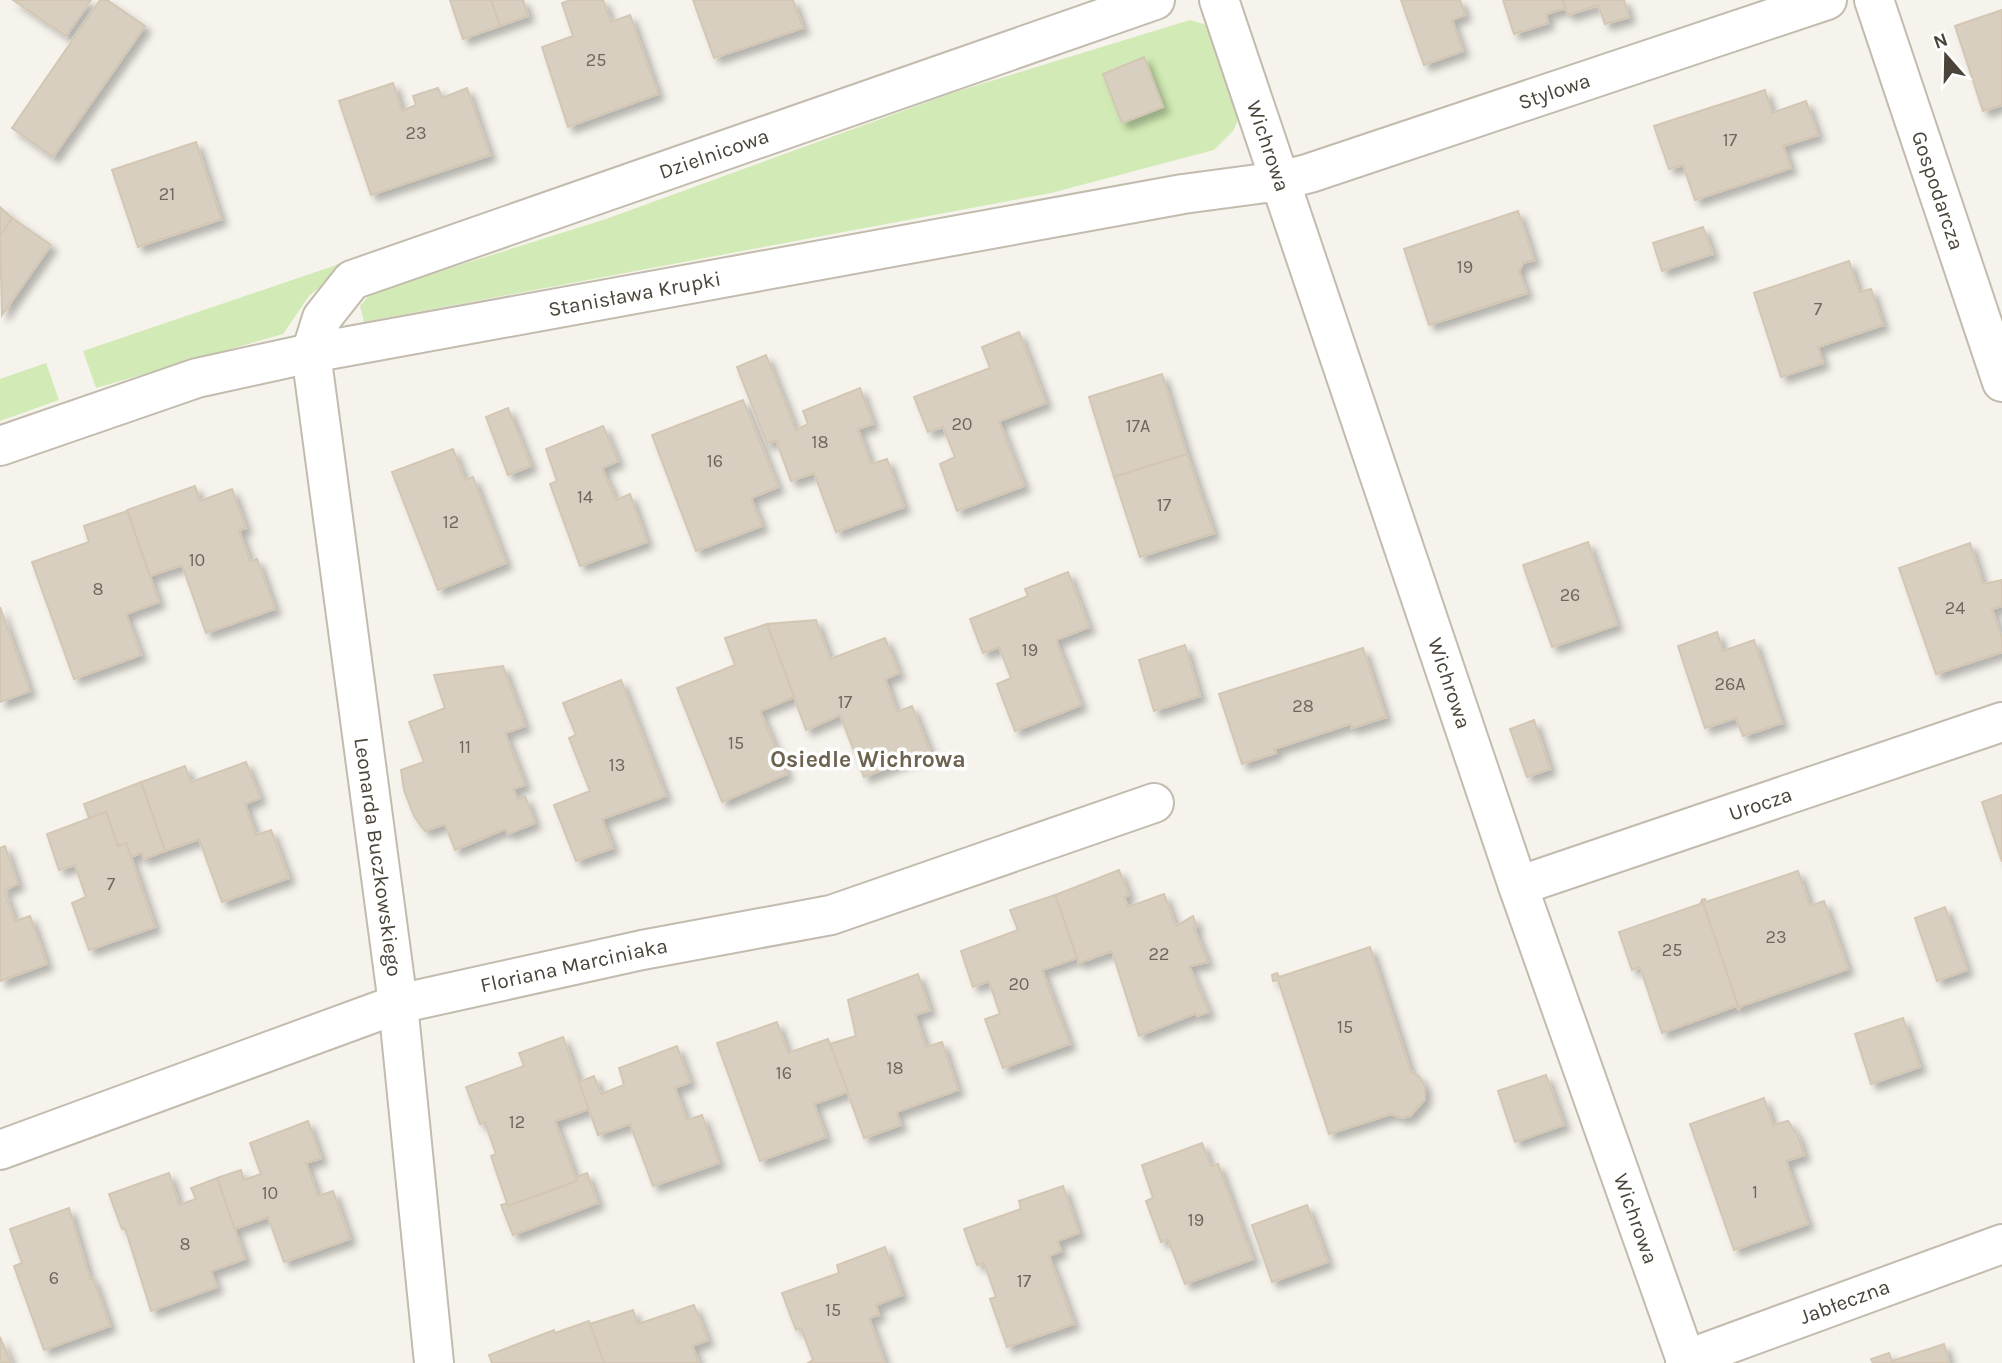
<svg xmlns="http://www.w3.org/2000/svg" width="2002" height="1363" viewBox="0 0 2002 1363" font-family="Karla,sans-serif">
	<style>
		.green { fill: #d2eab5 }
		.building { fill: #d8cfc1; stroke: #d3c7b4; stroke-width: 2; filter: url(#shadow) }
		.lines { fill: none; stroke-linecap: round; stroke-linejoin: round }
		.street-casing { stroke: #c2bbae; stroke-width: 42 }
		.street { stroke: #fff; stroke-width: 38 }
		.labels { text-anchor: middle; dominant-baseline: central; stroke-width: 7; stroke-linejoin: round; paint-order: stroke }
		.number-label { font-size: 18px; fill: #6e675b }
		.street-label { font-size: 21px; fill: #4b4439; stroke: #fff }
		.neighbourhood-label { font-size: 23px; font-weight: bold; fill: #6e6250; stroke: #fff }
	</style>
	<defs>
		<filter id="shadow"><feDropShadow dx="6" dy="6" stdDeviation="3.5" flood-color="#0004"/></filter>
	</defs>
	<rect width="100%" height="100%" fill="#f6f3ec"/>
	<g class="green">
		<polygon points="1190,20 1204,24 1214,37 1241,114 1233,131 1214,150 1051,193 364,322 360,306 371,293 606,219 952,93"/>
		<polygon points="354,259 309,296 283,334 96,388 83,351"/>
		<polygon points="46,363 59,400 0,421 0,379"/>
	</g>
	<g class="building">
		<polygon points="13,0 91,0 66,36"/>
		<polygon points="100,0 107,0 145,26 53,157 12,128"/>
		<polygon points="450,0 491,0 500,26 463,39"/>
		<polygon points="491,0 523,0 528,16 500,26"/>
		<polygon points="570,0 603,0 611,22 630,15 658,94 568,127 542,47 573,36 562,3"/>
		<polygon points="693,0 793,0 803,28 714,58"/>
		<polygon points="1401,0 1460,0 1465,15 1452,20 1463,51 1424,65"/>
		<polygon points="1503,0 1563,0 1565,8 1546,14 1548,23 1514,34"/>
		<polygon points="1563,0 1624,0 1629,17 1605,24 1598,5 1568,15"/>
		<polygon points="2002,10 2002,105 1983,111 1955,26"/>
		<polygon points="1144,57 1163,107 1122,123 1103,74"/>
		<polygon points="393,83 402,111 416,105 413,96 438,88 442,98 467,88 490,155 371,195 339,101"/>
		<polygon points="1765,90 1772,113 1806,101 1818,135 1783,146 1791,168 1695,200 1683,165 1669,169 1654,126"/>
		<polygon points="196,142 221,219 138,247 112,170"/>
		<polygon points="0,207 12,218 0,236"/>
		<polygon points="1518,211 1534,260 1523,263 1519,271 1527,293 1429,325 1404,249"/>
		<polygon points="12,218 51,245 2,315 0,236"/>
		<polygon points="1703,227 1713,254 1662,271 1653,243"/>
		<polygon points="1849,261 1859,292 1871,289 1883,325 1818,347 1823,363 1781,377 1754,293"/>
		<polygon points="1019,332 1046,403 999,421 1024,486 957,511 940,464 955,457 943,427 928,432 914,397 990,368 982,347"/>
		<polygon points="766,355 796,430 808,424 803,411 860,388 873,424 858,429 871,464 887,459 904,507 836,532 814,473 791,481 776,440 767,444 737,367"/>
		<polygon points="1162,374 1187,454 1114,477 1089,397"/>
		<polygon points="743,400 778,487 751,498 762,526 696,551 652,435"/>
		<polygon points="508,408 531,466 508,475 486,417"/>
		<polygon points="603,426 618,461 602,468 616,500 630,494 647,542 580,566 550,484 557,481 546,449"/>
		<polygon points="453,449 465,480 473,477 506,563 438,590 392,472"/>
		<polygon points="1187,454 1214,533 1140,557 1114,477"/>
		<polygon points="195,486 200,501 232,489 246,528 239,530 250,561 257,559 275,609 206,633 182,565 150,576 127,510"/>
		<polygon points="127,511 159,602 126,614 141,655 74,679 32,562 89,542 84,526"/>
		<polygon points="1588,542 1617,625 1552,647 1523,565"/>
		<polygon points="1970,543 1983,584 2002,580 2002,606 1992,609 2002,638 2002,652 1936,674 1899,568"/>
		<polygon points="1068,572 1089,627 1056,640 1081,705 1015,731 997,684 1011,678 999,647 983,653 970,619 1028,596 1025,589"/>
		<polygon points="0,607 30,691 0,702"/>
		<polygon points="816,620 830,659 885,638 899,673 885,679 897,712 912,706 930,751 864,777 840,715 806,730 767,624"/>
		<polygon points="767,624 794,697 760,711 787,774 722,802 677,688 735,665 725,638"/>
		<polygon points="1717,632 1723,651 1754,640 1782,723 1743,736 1736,718 1705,728 1678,646"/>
		<polygon points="1185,645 1200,696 1154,711 1139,660"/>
		<polygon points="1363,648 1386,717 1352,728 1350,724 1274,749 1276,753 1242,764 1219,694"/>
		<polygon points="503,666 525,726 505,733 525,785 513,789 518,800 525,796 535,823 508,834 505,829 455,850 445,824 425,831 414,816 404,790 401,770 424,762 409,722 445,708 434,675"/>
		<polygon points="621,680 666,796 602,819 613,848 576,861 554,805 590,791 569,738 576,735 563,703"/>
		<polygon points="1534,720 1550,769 1527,777 1510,729"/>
		<polygon points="246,762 260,798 245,804 256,835 271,830 289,878 222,902 199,839 165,851 141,782 185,766 191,782"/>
		<polygon points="141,782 165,851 144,859 141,853 131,857 126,843 118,846 106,812 89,818 84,804"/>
		<polygon points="2002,795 2002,862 1982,802"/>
		<polygon points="106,812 118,846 126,843 155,927 89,950 72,903 86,897 75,865 59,870 47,834"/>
		<polygon points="5,846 18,884 4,890 15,921 30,916 47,964 0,981 0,848"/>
		<polygon points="1119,870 1129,895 1124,897 1128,907 1164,894 1176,926 1193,916 1197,927 1194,928 1208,962 1189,966 1209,1012 1197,1016 1196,1013 1139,1036 1112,951 1079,963 1055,895"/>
		<polygon points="1798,871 1810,906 1824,901 1848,969 1741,1006 1739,1009 1702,900 1705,899 1706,902"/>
		<polygon points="1055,895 1077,958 1042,970 1070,1044 1003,1068 985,1019 1000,1014 989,981 973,987 961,951 1018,930 1010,910"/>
		<polygon points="1702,900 1739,1009 1736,1006 1662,1033 1640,967 1632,970 1619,932 1700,904"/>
		<polygon points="1945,907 1967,970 1937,981 1915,918"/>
		<polygon points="1370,947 1411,1072 1419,1076 1425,1086 1425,1099 1410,1116 1402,1118 1391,1114 1329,1134 1278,980 1273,981 1272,975 1277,973 1279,977"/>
		<polygon points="918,974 930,1010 915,1015 926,1047 942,1042 958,1090 896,1112 901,1125 864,1138 830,1044 856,1036 848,1000"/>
		<polygon points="1903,1018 1920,1067 1871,1084 1855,1034"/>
		<polygon points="777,1022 788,1053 828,1039 848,1092 814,1104 826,1137 760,1161 717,1043"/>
		<polygon points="563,1037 589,1109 555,1121 577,1181 508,1206 491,1156 496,1154 485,1123 480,1124 466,1087 524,1066 519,1053"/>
		<polygon points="677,1046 690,1082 675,1088 687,1120 702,1115 719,1163 653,1186 630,1124 598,1135 579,1082 594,1076 601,1094 624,1085 619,1068"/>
		<polygon points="1546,1075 1564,1125 1515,1142 1498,1091"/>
		<polygon points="1764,1098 1773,1125 1788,1121 1798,1136 1804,1155 1786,1161 1808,1224 1734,1250 1690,1124"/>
		<polygon points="308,1121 321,1158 306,1163 318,1196 333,1191 350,1239 284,1262 268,1217 234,1229 217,1178 241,1170 244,1180 261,1174 250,1143"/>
		<polygon points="1202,1143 1211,1166 1218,1164 1253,1259 1185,1284 1168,1239 1161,1242 1146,1201 1153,1198 1142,1165"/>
		<polygon points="169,1173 179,1205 196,1199 191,1188 217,1178 245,1259 211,1271 217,1287 151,1311 125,1228 122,1229 109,1194"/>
		<polygon points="587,1173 598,1203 513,1235 501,1205 507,1203 508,1206 577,1181 576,1177"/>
		<polygon points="1063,1186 1079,1233 1057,1241 1061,1251 1049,1256 1074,1324 1007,1347 990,1299 996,1297 984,1263 977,1265 964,1229 1021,1209 1019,1201"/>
		<polygon points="1307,1205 1328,1262 1272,1282 1252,1225"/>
		<polygon points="69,1208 90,1279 93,1278 110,1326 44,1350 14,1266 22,1263 10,1229"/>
		<polygon points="885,1247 902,1295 876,1305 879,1315 869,1318 885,1363 808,1363 813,1360 801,1328 796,1330 782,1293 839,1273 837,1265"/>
		<polygon points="694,1305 708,1340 692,1346 699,1363 604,1363 590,1324 633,1310 638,1324"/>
		<polygon points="589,1321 604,1363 492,1363 489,1355 554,1330 555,1333"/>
		<polygon points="0,1337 11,1363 0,1363"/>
		<polygon points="1944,1344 1949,1363 1873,1363 1871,1359 1889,1353 1892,1361"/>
	</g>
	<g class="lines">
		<g class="street-casing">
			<g id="street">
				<path id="s1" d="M1219,0l299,886 169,477"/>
				<path id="s2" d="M1874,0l128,382"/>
				<path id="s3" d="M0,446l197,-68 114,-25 872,-159 97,-13 30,-8 517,-173"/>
				<path id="s4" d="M1518,886l484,-164"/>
				<path id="s5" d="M0,1150l398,-146 244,-54 189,-35 323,-112"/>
				<path id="s6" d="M1685,1360l317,-116"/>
				<path id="s7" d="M434,1363l-36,-359 -87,-651 11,-35 30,-38 803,-280"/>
			</g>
		</g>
		<use href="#street" class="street"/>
	</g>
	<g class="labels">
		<g class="number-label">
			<text x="596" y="60">25</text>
			<text x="416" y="133">23</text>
			<text x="1730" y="140">17</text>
			<text x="167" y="194">21</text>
			<text x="1465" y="267">19</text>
			<text x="1818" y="309">7</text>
			<text x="962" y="424">20</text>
			<text x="1138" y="426">17A</text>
			<text x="820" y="442">18</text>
			<text x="715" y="461">16</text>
			<text x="585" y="497">14</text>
			<text x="1164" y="505">17</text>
			<text x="451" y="522">12</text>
			<text x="197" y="560">10</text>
			<text x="98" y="589">8</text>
			<text x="1570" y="595">26</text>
			<text x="1955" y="608">24</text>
			<text x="1030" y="650">19</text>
			<text x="1730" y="684">26A</text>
			<text x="845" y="702">17</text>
			<text x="1303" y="706">28</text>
			<text x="736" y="743">15</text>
			<text x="465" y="747">11</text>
			<text x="617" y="765">13</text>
			<text x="111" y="884">7</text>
			<text x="1776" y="937">23</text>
			<text x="1672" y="950">25</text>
			<text x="1159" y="954">22</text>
			<text x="1019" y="984">20</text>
			<text x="1345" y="1027">15</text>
			<text x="895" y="1068">18</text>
			<text x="784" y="1073">16</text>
			<text x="517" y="1122">12</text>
			<text x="1755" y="1192">1</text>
			<text x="270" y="1193">10</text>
			<text x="1196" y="1220">19</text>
			<text x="185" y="1244">8</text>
			<text x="54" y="1278">6</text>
			<text x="1024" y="1281">17</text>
			<text x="833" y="1310">15</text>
		</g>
		<g class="street-label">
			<text stroke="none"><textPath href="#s3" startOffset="1598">Stylowa</textPath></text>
			<text stroke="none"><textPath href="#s1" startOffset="154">Wichrowa</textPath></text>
			<text stroke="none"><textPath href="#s7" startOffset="1486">Dzielnicowa</textPath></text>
			<text stroke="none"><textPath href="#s2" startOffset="201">Gospodarcza</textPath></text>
			<text stroke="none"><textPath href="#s3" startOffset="654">Stanisława Krupki</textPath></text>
			<text stroke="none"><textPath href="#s1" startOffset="721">Wichrowa</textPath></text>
			<text stroke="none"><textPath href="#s4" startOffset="256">Urocza</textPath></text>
			<text transform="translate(378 857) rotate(82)">Leonarda Buczkowskiego</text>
			<text stroke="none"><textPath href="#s5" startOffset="604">Floriana Marciniaka</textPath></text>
			<text stroke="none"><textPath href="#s1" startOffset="1288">Wichrowa</textPath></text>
			<text stroke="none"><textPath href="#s6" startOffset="170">Jabłeczna</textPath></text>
		</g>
		<g class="neighbourhood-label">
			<text x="868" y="759">Osiedle Wichrowa</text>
		</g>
	</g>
	<g transform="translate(1946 56) rotate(340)" stroke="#ffffff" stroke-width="5" paint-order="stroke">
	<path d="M0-5L12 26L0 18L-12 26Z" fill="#4b4439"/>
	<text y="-10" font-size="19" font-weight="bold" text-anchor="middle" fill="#4b4439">N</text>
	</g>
</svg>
